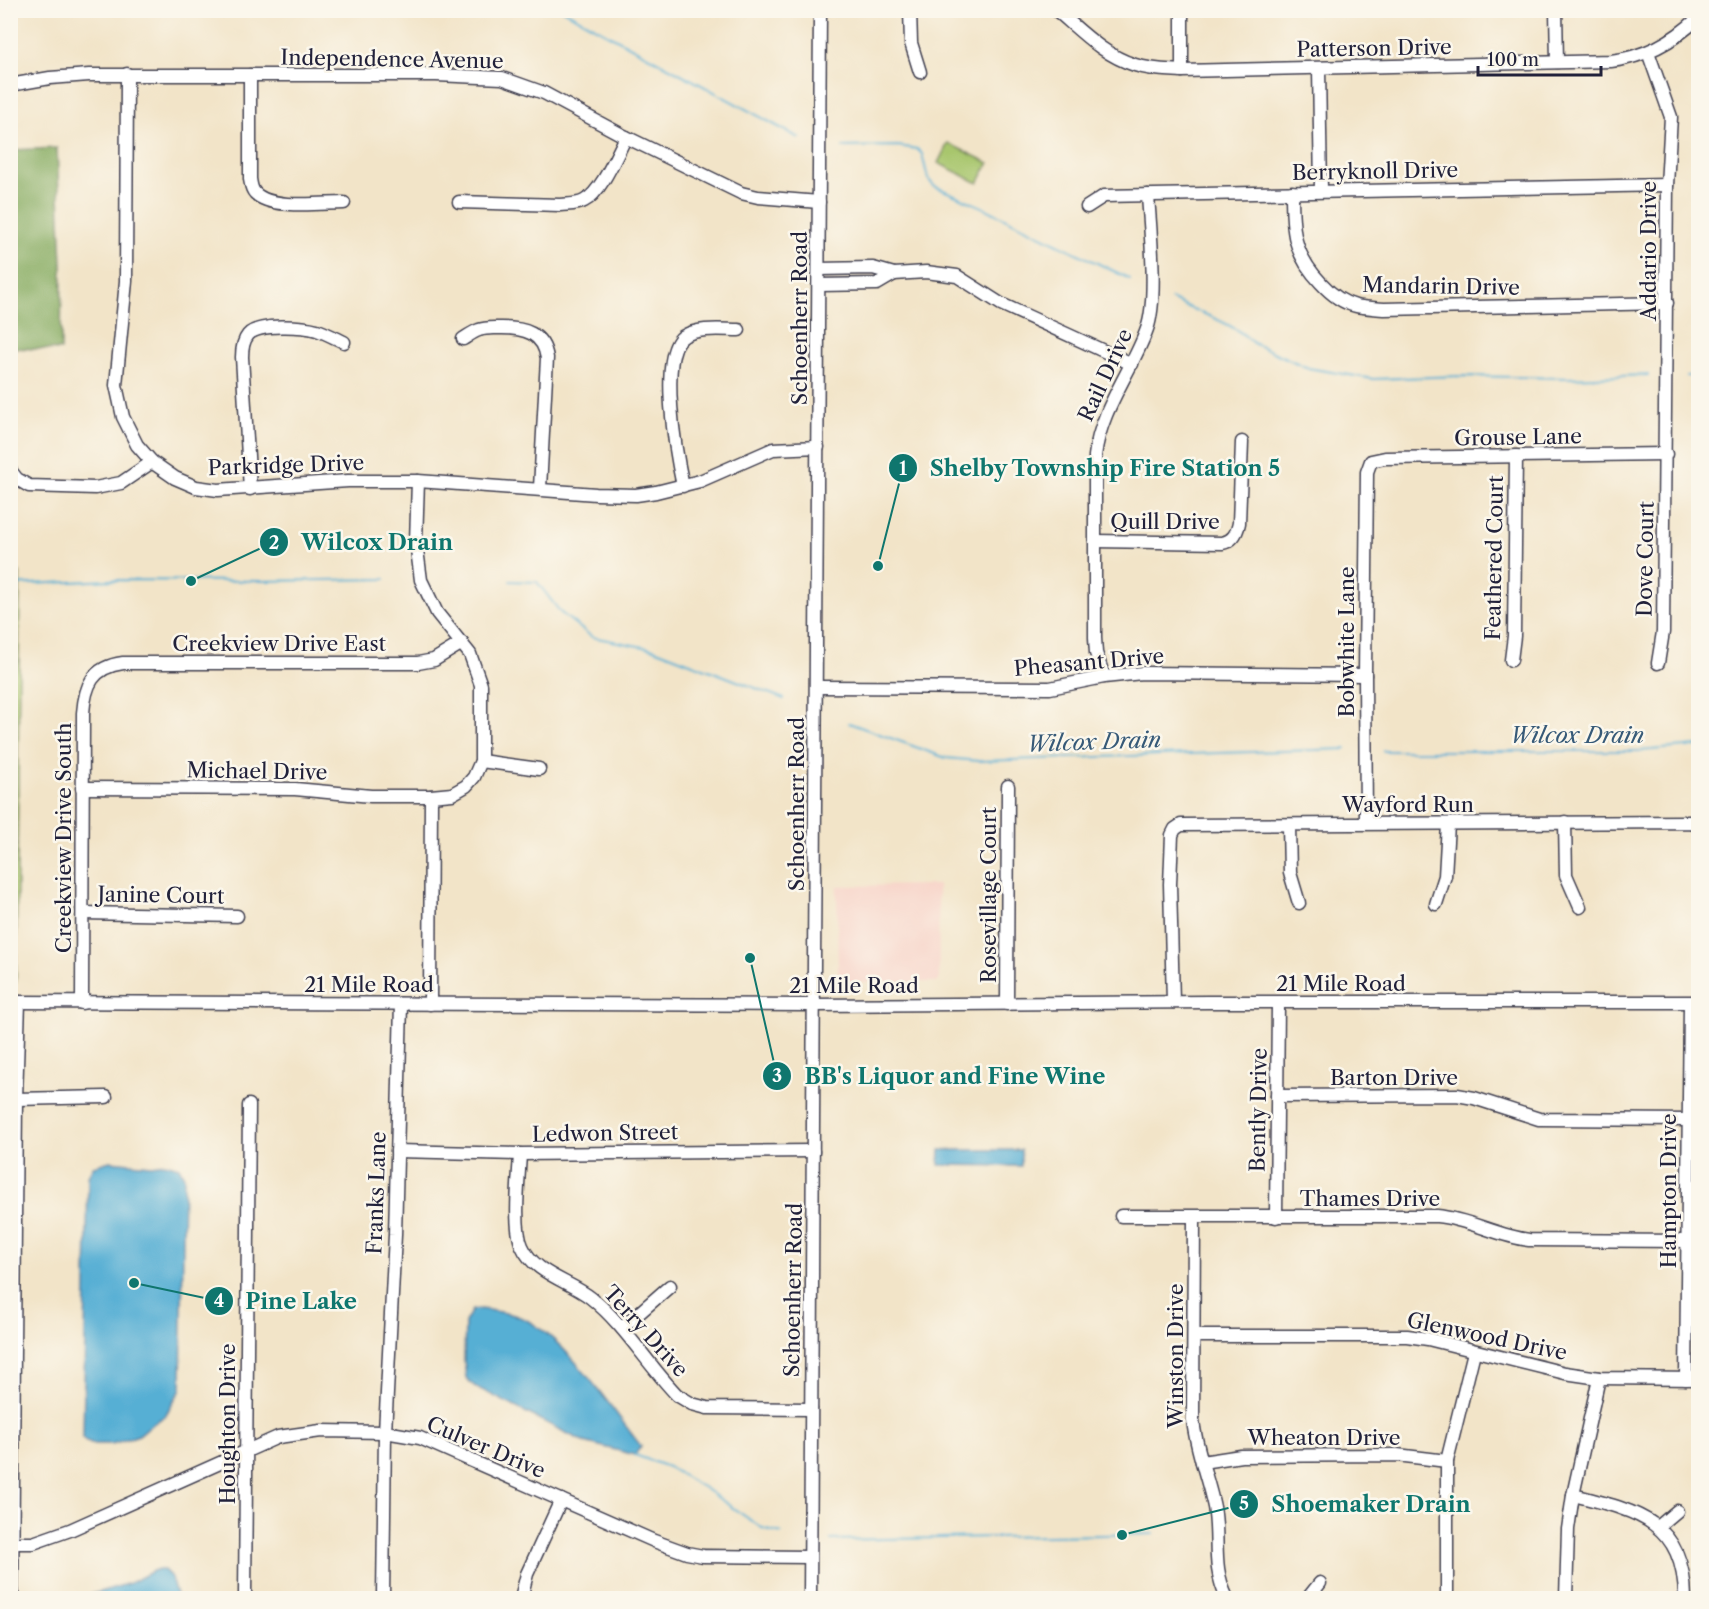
<svg xmlns="http://www.w3.org/2000/svg" width="1709" height="1609" viewBox="0 0 1709 1609" font-family="'Libre Caslon Text',serif">
	<style>
		.built { fill: #f7d1c6 }
		.green { fill: #a8c66d; stroke: #657454; stroke-width: 1.5 }
		.forest { fill: #86ab60; stroke: #54664e; stroke-width: 1.5 }
		.water { fill: #57afd4; stroke: #3c6888; stroke-width: 1.5 }
		.lines { fill: none; stroke-linecap: round; stroke-linejoin: round }
		.stream { stroke: #57afd4; stroke-width: 2 }
		.minor-casing { stroke: #413f50; stroke-width: 15 }
		.minor { stroke: #fff; stroke-width: 12 }
		.labels { text-anchor: middle; dominant-baseline: central; stroke-width: 5; stroke-linejoin: round; paint-order: stroke }
		.street-label { font-size: 21px; fill: #22223b; stroke: #fbf7ec }
		.water-label { font-size: 22px; font-style: italic; fill: #375a78; stroke: #fbf7ec }
		.leader { fill: none; stroke: #0f766e; stroke-width: 2 }
		.callout-dot { fill: #0f766e; stroke: #fbf7ec; stroke-width: 2 }
		.mark-label { font-size: 18px; text-anchor: middle; font-weight: bold; fill: #fff }
		.callout-label { font-size: 22px; text-anchor: middle; font-weight: bold; fill: #0f766e; stroke: #fbf7ec; stroke-width: 5; stroke-linejoin: round; paint-order: stroke }
	</style>
	<rect width="100%" height="100%" fill="#fbf7ec"/>
	<filter id="ink" filterUnits="userSpaceOnUse"><feTurbulence type="fractalNoise" baseFrequency=".0167" numOctaves="2"/><feDisplacementMap in="SourceGraphic" scale="12" xChannelSelector="R" yChannelSelector="G"/><feConvolveMatrix kernelMatrix="1 2 1 2 8 2 1 2 1" color-interpolation-filters="sRGB"/></filter>
	<filter id="wash" filterUnits="userSpaceOnUse"><feTurbulence type="fractalNoise" baseFrequency=".008" numOctaves="4" result="noise"/><feDisplacementMap in="SourceGraphic" scale="24" xChannelSelector="R" yChannelSelector="G"/><feGaussianBlur stdDeviation="1.35" result="paint"/><feColorMatrix in="noise" values="0 0 0 0 0 0 0 0 0 0 0 0 0 0 0 0 0 1.4 0 .05"/><feComposite in="paint" operator="in"/></filter>
	<g filter="url(#wash)">
		<rect width="100%" height="100%" fill="#f2e4c8"/>
		<polygon class="built" points="938,885 939,982 838,982 837,886"/>
		<g class="green">
			<polygon points="948,143 989,163 978,183 938,163"/>
			<polygon points="20,572 16,982 11,981 10,573"/>
		</g>
		<polygon class="forest" points="57,148 62,264 61,350 11,348 11,150"/>
		<g class="water">
			<polygon points="940,1150 1021,1150 1021,1166 939,1165"/>
			<polygon points="110,1161 151,1165 165,1163 179,1167 184,1177 181,1389 165,1416 151,1425 139,1435 112,1444 94,1444 86,1441 83,1438 88,1177 93,1166"/>
			<path d="M482,1309c10,2 22,3 32,6 46,13 97,93 127,131l-6,9 -51,-13 -110,-56 -8,-8 -2,-18 1,-38 7,-12z"/>
			<polygon points="155,1570 164,1570 171,1577 177,1598 82,1598 82,1597 130,1583"/>
		</g>
		<g class="lines">
			<g class="stream">
				<polyline points="563,10 799,138"/>
				<polyline points="843,147 898,146 917,149 922,154 928,179 934,186 982,207 1130,279"/>
				<path d="M1171,299c26,14 61,22 82,44l55,25 65,11 88,-3 107,2 80,-3"/>
				<polyline points="1687,376 1698,376"/>
				<polyline points="510,581 537,582 561,613 592,637 654,649 784,699"/>
				<polyline points="10,585 111,580 261,581 385,579"/>
				<polyline points="849,723 946,758 979,761 1346,749"/>
				<polyline points="1383,751 1639,751 1698,746"/>
				<polyline points="635,1455 668,1467 704,1488 762,1528 782,1533"/>
				<polyline points="831,1540 1154,1534"/>
			</g>
		</g>
	</g>
	<g filter="url(#ink)">
		<g class="lines">
			<g class="minor-casing">
				<g id="minor">
					<polyline points="910,10 911,43 920,72"/>
					<path d="M1056,10c25,21 47,45 79,55 15,5 31,5 47,6l429,-10c34,-4 62,-19 87,-43"/>
					<polyline points="1182,10 1182,71"/>
					<polyline points="1556,10 1557,62"/>
					<polyline points="1648,52 1671,117 1667,185 1663,632 1658,663"/>
					<polyline points="1319,69 1321,191"/>
					<polyline points="127,74 126,281 116,385 123,417 137,445 152,462 175,478 196,487 218,490 348,481 418,481 596,494 636,495 656,492 700,481 773,449 818,447"/>
					<path d="M250,75v104c1,5 1,10 5,14 16,17 67,10 89,10"/>
					<polyline points="10,85 50,78 89,75 436,75 502,78 544,93 626,137 741,193 758,197 819,202"/>
					<path d="M1292,192c0,38 1,62 29,91 9,10 22,20 35,23 9,2 19,2 28,3l283,-6"/>
					<path d="M459,202l101,3c8,-1 17,0 24,-4 17,-8 33,-47 42,-64"/>
					<polyline points="1087,207 1104,196 1667,185"/>
					<polyline points="894,274 926,272 957,276 1001,304 1132,364"/>
					<polyline points="819,285 877,284 894,274 873,268 819,269"/>
					<path d="M463,339c5,-3 10,-7 16,-9 7,-3 16,-2 23,-2 23,0 41,5 45,30l-7,130"/>
					<polyline points="10,470 17,479 29,486 95,488 121,483 152,462"/>
					<path d="M683,486c-6,-27 -26,-134 1,-150 14,-9 39,-6 55,-6"/>
					<path d="M250,489l-8,-132c0,-7 1,-16 6,-22 10,-12 55,-9 69,-5 9,3 18,8 27,12"/>
					<path d="M1095,541l127,2c11,-2 15,-10 17,-20l3,-81"/>
					<polyline points="1511,660 1514,636 1516,456"/>
					<path d="M1104,677l-8,-24 -1,-15v-182c5,-46 37,-85 52,-127 11,-30 3,-100 1,-134"/>
					<polyline points="817,687 1050,688 1104,677 1142,673 1365,675"/>
					<polyline points="481,761 539,769"/>
					<polyline points="82,788 295,789 371,796 431,796 452,794 466,786 474,777 481,761 481,685 470,654 437,613 421,580 416,542 418,481"/>
					<polyline points="1565,822 1566,875 1580,907"/>
					<polyline points="1366,823 1365,675 1367,472 1371,461 1385,458 1666,454"/>
					<polyline points="1289,825 1290,873 1299,903"/>
					<polyline points="1436,904 1445,876 1448,824"/>
					<polyline points="83,913 237,916"/>
					<polyline points="10,1002 814,1005 1208,1002 1698,1002"/>
					<polyline points="1173,1002 1170,884 1172,835 1175,829 1181,825 1689,822 1698,824"/>
					<path d="M82,1003l1,-290c2,-27 9,-46 40,-50h295l16,-3 28,-17"/>
					<polyline points="430,1004 431,796"/>
					<polyline points="1007,1004 1008,786"/>
					<polyline points="1277,1096 1457,1095 1474,1098 1539,1119 1688,1120"/>
					<polyline points="16,1099 106,1097"/>
					<polyline points="397,1151 520,1154 813,1151"/>
					<path d="M520,1154c-1,23 -7,72 2,92 12,28 48,35 69,52 34,27 56,66 86,97l15,9 15,4 104,1"/>
					<path d="M1121,1216h316c32,3 60,20 92,24l159,1"/>
					<polyline points="1276,1217 1278,1003"/>
					<path d="M1194,1218l-1,202c3,30 15,58 21,87 6,34 -3,58 13,91"/>
					<polyline points="622,1328 670,1286"/>
					<polyline points="1194,1336 1407,1336 1428,1339 1565,1373 1599,1378 1698,1379"/>
					<polyline points="1686,1379 1690,1003"/>
					<polyline points="1202,1462 1241,1456 1397,1455 1447,1461"/>
					<path d="M1573,1495c64,16 111,26 112,103"/>
					<polyline points="1658,1527 1677,1511"/>
					<polyline points="13,1543 33,1543 70,1530 278,1437 321,1431 385,1432 420,1438 654,1541 687,1553 703,1556 810,1557"/>
					<polyline points="12,1598 16,1099 19,1002"/>
					<polyline points="245,1598 249,1105"/>
					<polyline points="383,1598 385,1432 395,1235 401,1004"/>
					<polyline points="521,1598 527,1574 561,1500"/>
					<polyline points="810,1598 820,10"/>
					<polyline points="1308,1598 1320,1583"/>
					<polyline points="1447,1598 1447,1461 1474,1352"/>
					<polyline points="1566,1598 1568,1529 1573,1495 1599,1378"/>
				</g>
			</g>
			<use href="#minor" class="minor"/>
		</g>
	</g>
	<g class="labels">
		<g class="street-label">
			<text transform="translate(1374 48) rotate(-1)">Patterson Drive</text>
			<text transform="translate(392 59) rotate(1)">Independence Avenue</text>
			<text transform="translate(1375 171) rotate(-1)">Berryknoll Drive</text>
			<text transform="translate(1648 251) rotate(-90)">Addario Drive</text>
			<text transform="translate(1441 286) rotate(1)">Mandarin Drive</text>
			<text transform="translate(799 318) rotate(-90)">Schoenherr Road</text>
			<text transform="translate(1105 375) rotate(-65)">Rail Drive</text>
			<text transform="translate(1518 437) rotate(-1)">Grouse Lane</text>
			<text transform="translate(286 465) rotate(-2)">Parkridge Drive</text>
			<text x="1165" y="521">Quill Drive</text>
			<text transform="translate(1494 558) rotate(-89)">Feathered Court</text>
			<text transform="translate(1645 559) rotate(-89)">Dove Court</text>
			<text transform="translate(1346 642) rotate(-90)">Bobwhite Lane</text>
			<text x="279" y="643">Creekview Drive East</text>
			<text transform="translate(1089 662) rotate(-5)">Pheasant Drive</text>
			<text transform="translate(257 771) rotate(1)">Michael Drive</text>
			<text transform="translate(796 804) rotate(-90)">Schoenherr Road</text>
			<text x="1408" y="804">Wayford Run</text>
			<text transform="translate(63 838) rotate(-90)">Creekview Drive South</text>
			<text transform="translate(161 895) rotate(1)">Janine Court</text>
			<text transform="translate(988 895) rotate(-90)">Rosevillage Court</text>
			<text x="1341" y="983">21 Mile Road</text>
			<text x="369" y="984">21 Mile Road</text>
			<text x="854" y="985">21 Mile Road</text>
			<text x="1394" y="1077">Barton Drive</text>
			<text transform="translate(1258 1110) rotate(-89)">Bently Drive</text>
			<text transform="translate(605 1133) rotate(-1)">Ledwon Street</text>
			<text transform="translate(1668 1191) rotate(-90)">Hampton Drive</text>
			<text transform="translate(376 1193) rotate(-88)">Franks Lane</text>
			<text x="1370" y="1198">Thames Drive</text>
			<text transform="translate(793 1290) rotate(-89)">Schoenherr Road</text>
			<text transform="translate(646 1331) rotate(48)">Terry Drive</text>
			<text transform="translate(1487 1336) rotate(12)">Glenwood Drive</text>
			<text transform="translate(1175 1356) rotate(-90)">Winston Drive</text>
			<text transform="translate(227 1424) rotate(-90)">Houghton Drive</text>
			<text x="1324" y="1437">Wheaton Drive</text>
			<text transform="translate(486 1447) rotate(23)">Culver Drive</text>
		</g>
		<g class="water-label">
			<text x="1577" y="735">Wilcox Drain</text>
			<text transform="translate(1094 742) rotate(-2)">Wilcox Drain</text>
		</g>
	</g>
	<path class="leader" d="M878 566L903 468M191 581L274 542M750 958L777 1076M134 1283L219 1301M1122 1535L1244 1504"/>
	<g class="callout-dot">
		<circle cx="878" cy="566" r="6"/>
		<circle cx="191" cy="581" r="6"/>
		<circle cx="750" cy="958" r="6"/>
		<circle cx="134" cy="1283" r="6"/>
		<circle cx="1122" cy="1535" r="6"/>
		<circle cx="903" cy="468" r="15"/>
		<circle cx="274" cy="542" r="15"/>
		<circle cx="777" cy="1076" r="15"/>
		<circle cx="219" cy="1301" r="15"/>
		<circle cx="1244" cy="1504" r="15"/>
	</g>
	<g class="mark-label">
		<text x="903" y="475">1</text>
		<text x="274" y="549">2</text>
		<text x="777" y="1082">3</text>
		<text x="219" y="1307">4</text>
		<text x="1244" y="1510">5</text>
	</g>
	<g class="callout-label">
		<text x="1105" y="476">Shelby Township Fire Station 5</text>
		<text x="377" y="550">Wilcox Drain</text>
		<text x="955" y="1084">BB's Liquor and Fine Wine</text>
		<text x="301" y="1309">Pine Lake</text>
		<text x="1371" y="1512">Shoemaker Drain</text>
	</g>
	<rect width="1709" height="1609" fill="none" stroke="#fbf7ec" stroke-width="36"/>
	<path d="M1478 66v9h123v-9" fill="none" stroke="#22223b" stroke-width="3"/>
	<text x="1487" y="66" font-size="18" fill="#22223b" stroke="#fbf7ec" stroke-width="4.5" paint-order="stroke">100 m</text>
</svg>
